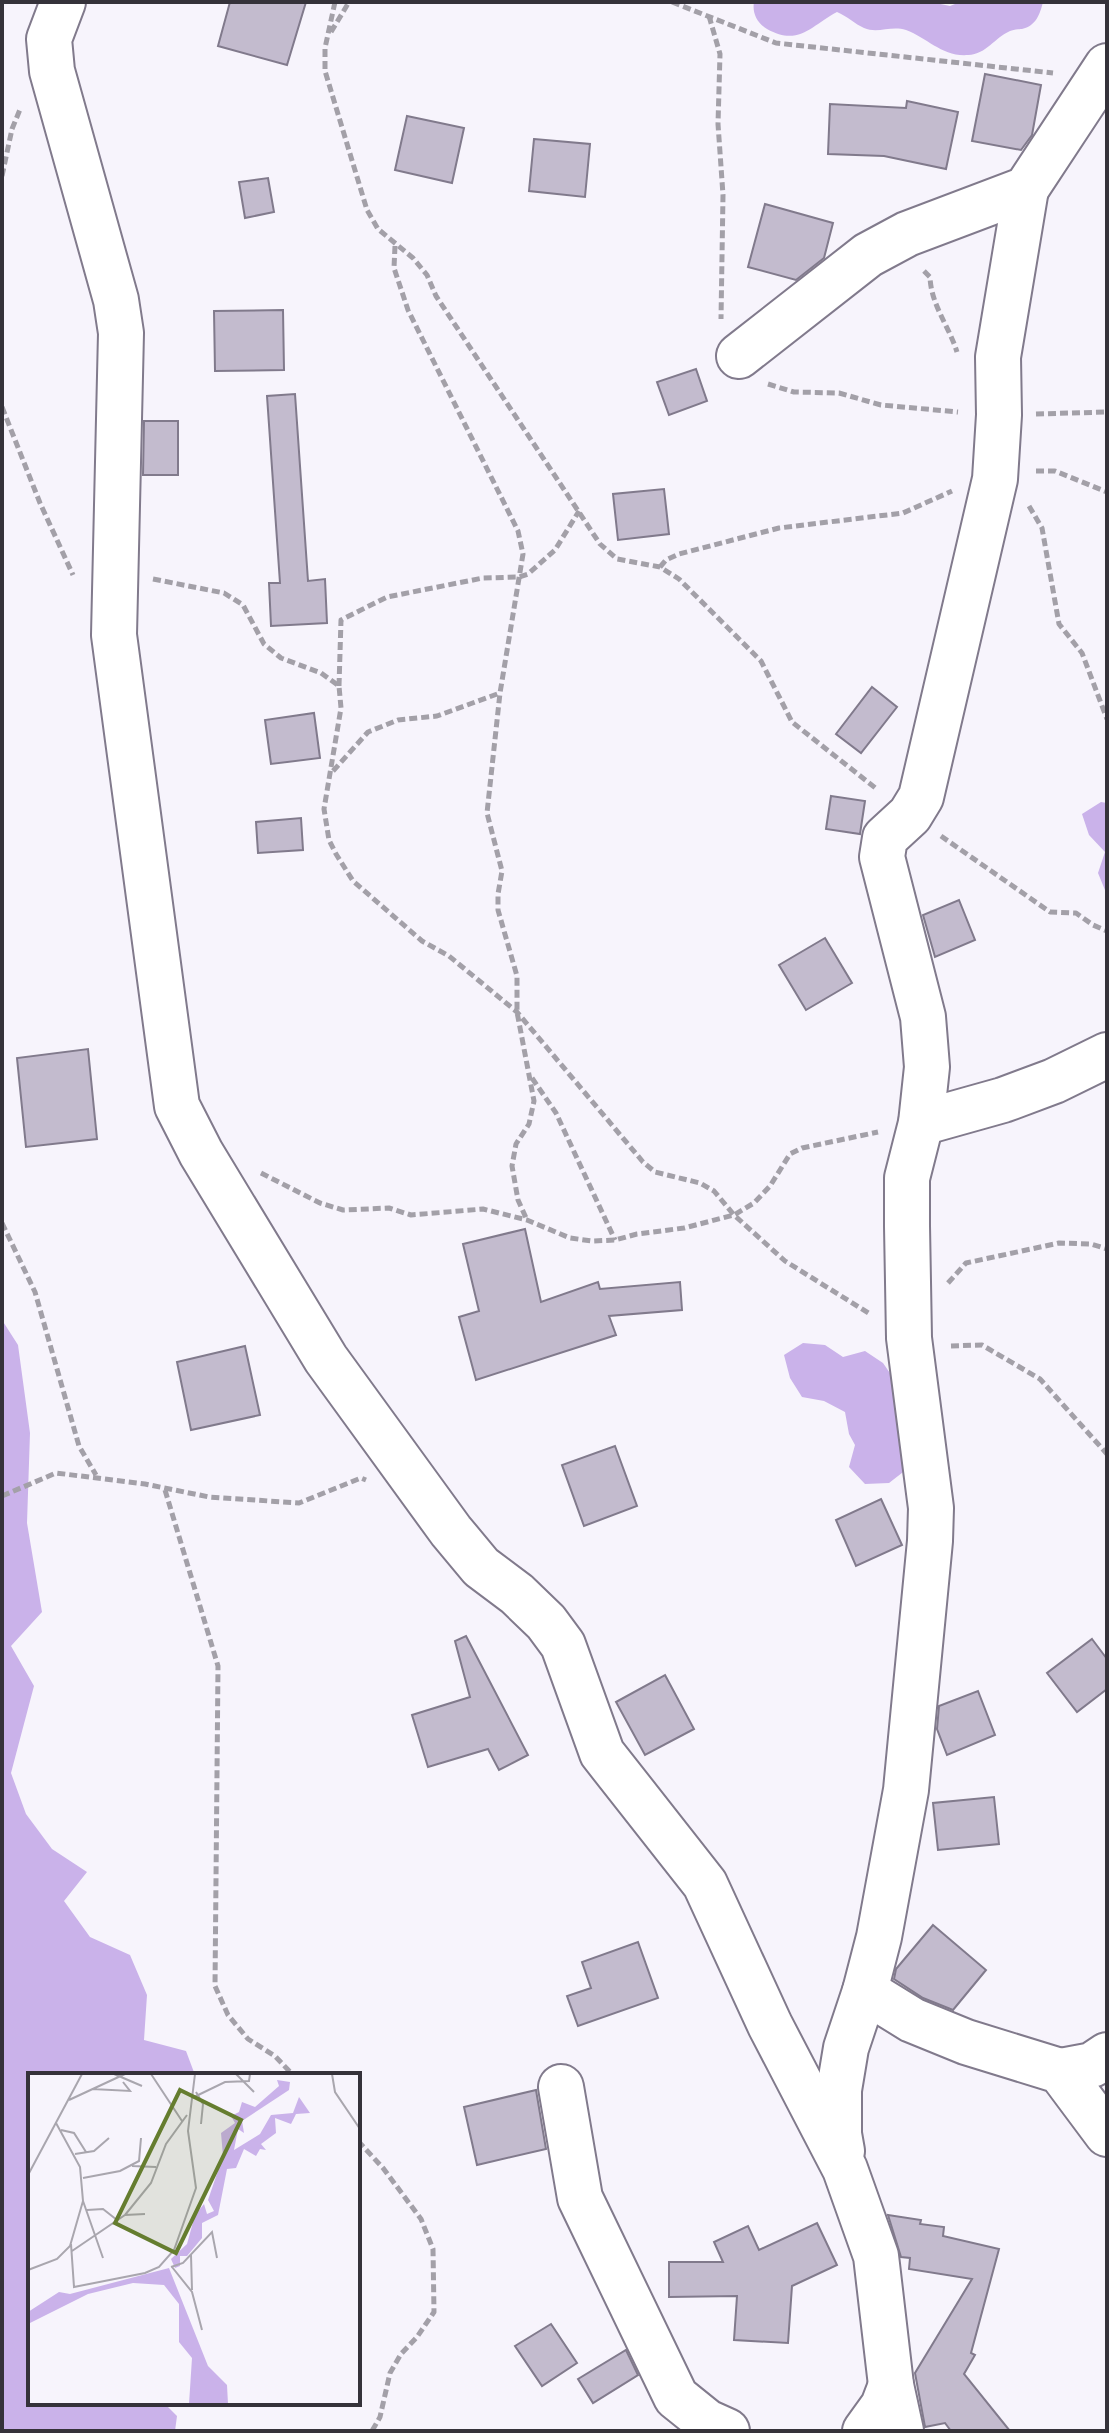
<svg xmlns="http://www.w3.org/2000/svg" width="1109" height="2433" viewBox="0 0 1109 2433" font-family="'Golos Text',sans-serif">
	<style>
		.forest { fill: #cab2ea }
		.building { fill: #c3bbce; stroke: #817a8c; stroke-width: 2 }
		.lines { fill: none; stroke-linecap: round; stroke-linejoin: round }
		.minor-casing { stroke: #817a8c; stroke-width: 48 }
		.path { stroke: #a3a0a8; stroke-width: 5; stroke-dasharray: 8 4; stroke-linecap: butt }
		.minor { stroke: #fff; stroke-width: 44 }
		.inset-road { fill: none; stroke: #a9a6ae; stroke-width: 2 }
		.view { fill: #657d2f; fill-opacity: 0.15; stroke: #657d2f; stroke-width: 4 }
		.inset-edge { fill: none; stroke: #35323a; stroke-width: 4 }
	</style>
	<rect width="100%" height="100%" fill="#f7f4fc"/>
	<g class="forest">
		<path d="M754,2h177l19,4 10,-4h83c-3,12 -7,24 -21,27 -3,0 -9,1 -12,2 -16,7 -23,23 -42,24 -26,2 -40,-17 -62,-25 -15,-5 -28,4 -42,-2 -9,-4 -17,-12 -27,-16 -25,13 -38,35 -70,17 -10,-6 -15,-16 -13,-27z"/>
		<polygon points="1101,802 1107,803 1107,895 1098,873 1105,852 1089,835 1082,814"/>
		<polygon points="2,1320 18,1345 30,1433 27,1523 42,1612 11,1646 34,1686 11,1773 26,1814 52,1849 87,1872 64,1901 90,1937 130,1955 147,1995 144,2040 186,2051 195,2075 30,2075 30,2403 164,2403 177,2416 175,2431 2,2431"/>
		<polygon points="803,1343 825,1345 843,1357 865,1351 883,1363 896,1382 907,1469 889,1483 865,1484 849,1467 855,1445 849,1434 845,1412 824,1401 802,1397 790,1378 784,1355"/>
	</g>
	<g class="building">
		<polygon points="230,2 306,2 287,65 218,46"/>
		<polygon points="985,74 1041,85 1032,135 1021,150 972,141"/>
		<polygon points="907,101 958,112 946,169 884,156 828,154 830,104 906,108"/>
		<polygon points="407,116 464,128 452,183 395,170"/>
		<polygon points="534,139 590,144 585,197 529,191"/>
		<polygon points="268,178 274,212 245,218 239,182"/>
		<polygon points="765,204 833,223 824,258 796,280 748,267"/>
		<polygon points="283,310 284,370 215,371 214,311"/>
		<polygon points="696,369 707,401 669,415 657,382"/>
		<polygon points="295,394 308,581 325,579 327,623 271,626 269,583 280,583 267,396"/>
		<polygon points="144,421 178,421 178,475 143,475"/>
		<polygon points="664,489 669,534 618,540 613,494"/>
		<polygon points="872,687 897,707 861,753 836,734"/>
		<polygon points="314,713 320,758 271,764 265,720"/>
		<polygon points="831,796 865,801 860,834 826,829"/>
		<polygon points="301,818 303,850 258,853 256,822"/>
		<polygon points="959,900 975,940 935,957 923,915"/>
		<polygon points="825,938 852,983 806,1010 779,965"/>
		<polygon points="88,1049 97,1139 26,1147 17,1058"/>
		<polygon points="525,1229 541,1302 598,1282 600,1289 680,1282 682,1310 609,1316 616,1335 476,1380 459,1317 479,1311 463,1244"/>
		<polygon points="245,1346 260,1415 191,1430 177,1362"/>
		<polygon points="615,1446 637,1506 584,1526 562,1465"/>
		<polygon points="881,1499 902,1545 856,1566 836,1520"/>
		<polygon points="466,1636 528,1755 499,1770 488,1749 428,1767 412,1715 470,1697 455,1641"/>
		<polygon points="1092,1639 1107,1659 1107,1689 1077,1712 1047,1673"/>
		<polygon points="665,1675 694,1729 645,1755 616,1702"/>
		<polygon points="978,1691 995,1735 947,1755 937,1729 939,1706"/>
		<polygon points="994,1797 999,1844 938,1850 933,1803"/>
		<polygon points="933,1925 986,1970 953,2010 923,1998 894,1979 896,1969"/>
		<polygon points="638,1942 658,1998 578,2026 567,1996 591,1988 582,1962"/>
		<polygon points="536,2090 546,2149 477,2165 464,2107"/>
		<polygon points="888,2215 921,2220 920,2224 944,2227 943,2236 999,2249 971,2353 975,2355 964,2374 1010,2431 951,2431 945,2423 925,2427 915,2373 972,2279 909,2269 910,2258 901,2257"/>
		<polygon points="817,2223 837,2265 792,2286 788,2343 734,2340 737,2296 669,2297 669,2262 723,2262 714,2242 748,2226 759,2250"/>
		<polygon points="551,2324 577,2363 542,2386 515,2346"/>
		<polygon points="626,2350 638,2375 593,2403 578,2379"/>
	</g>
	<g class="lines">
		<g class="minor-casing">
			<g id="minor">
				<polyline points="63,2 49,39 52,71 116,300 121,333 114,635 177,1106 201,1153 326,1359 451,1531 481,1567 517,1594 546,1622 563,1645 602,1753 705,1884 770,2025 845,2169 876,2256 891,2385 901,2431"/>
				<polyline points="739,356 868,255 907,234 1026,189 1107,66"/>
				<polyline points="921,1123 1003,1100 1054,1081 1107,1055"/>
				<polyline points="865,1991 912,2020 966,2042 1060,2071 1107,2134"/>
				<polyline points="1060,2071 1092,2065 1107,2055"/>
				<polyline points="561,2087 580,2198 676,2397 707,2422 727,2431"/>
				<polyline points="842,2151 839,2134 839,2090 846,2048 865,1991 879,1937 906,1790 930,1541 931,1508 909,1338 907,1226 907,1178 921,1123 927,1067 923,1017 882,857 885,838 910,815 921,797 995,479 999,415 998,357 1026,189"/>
				<polyline points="865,2431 883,2406 891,2385"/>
			</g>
		</g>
		<g class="path">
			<polyline points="335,2 325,48 325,71 367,210 378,229 413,258 427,275 436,296 600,544 617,559 660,567 679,579 761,661 792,722 878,790"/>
			<polyline points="672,2 776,43 1053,73"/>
			<polyline points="709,16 720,54 718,124 723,195 721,319"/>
			<polyline points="331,32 349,2"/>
			<polyline points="2,176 12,129 21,107"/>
			<polyline points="395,246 394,268 408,310 518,531 523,554 500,693 487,813 502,871 498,894 498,910 517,976 517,1012 534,1101 529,1124 516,1144 512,1166 518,1200 527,1220"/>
			<path d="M924,271l6,6c1,28 19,49 27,75"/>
			<polyline points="768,384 794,392 839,393 881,405 958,412"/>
			<polyline points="2,407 40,503 73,575"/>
			<polyline points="1036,414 1107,412"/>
			<polyline points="1036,471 1055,471 1107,492"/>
			<polyline points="1029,506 1042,528 1059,624 1082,653 1107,719"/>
			<polyline points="660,567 666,560 679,554 779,528 903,513 952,491"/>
			<polyline points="153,579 224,593 243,605 264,644 281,658 321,673 339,686 341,708 324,809 329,840 336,854 353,881 422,941 449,956 517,1012 643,1162 655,1172 700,1183 714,1191 734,1215 785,1261 870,1314"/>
			<polyline points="339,686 341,620 387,597 483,578 519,577 528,574 555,550 579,511"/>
			<polyline points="333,771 368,732 398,720 437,716 500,693"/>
			<polyline points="941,836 1050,912 1076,913 1093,925 1107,931"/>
			<polyline points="532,1078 556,1113 615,1240"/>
			<polyline points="261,1173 320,1203 343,1210 389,1208 411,1215 483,1209 527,1220 570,1238 592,1241 615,1240 637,1234 684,1228 734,1215 754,1203 770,1186 790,1154 802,1148 878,1132"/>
			<polyline points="2,1223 35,1292 79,1446 96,1475"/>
			<polyline points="948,1283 966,1263 1059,1243 1091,1244 1107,1249"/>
			<polyline points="951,1346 982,1345 1040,1379 1107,1454"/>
			<polyline points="165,1490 218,1666 215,1986 228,2015 248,2039 275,2056 293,2075"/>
			<polyline points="2,1496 56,1473 145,1484 209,1497 299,1503 361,1478 366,1480"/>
			<polyline points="358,2141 383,2168 421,2219 433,2249 434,2312 417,2337 401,2354 390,2373 380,2417 372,2431"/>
		</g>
		<use href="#minor" class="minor"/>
	</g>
	<g transform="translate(28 2073)">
		<rect width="332" height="332" fill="#f7f4fc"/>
		<path d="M249,7l13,2 -1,8 -47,31 2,12 -6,-4 -4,21 26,-16 11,-19 22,-2 6,-16 11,16 -14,1 -5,10 -16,-6 1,15 -15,11 5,6 -6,-1 -4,7 -12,-7 -8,19 -9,1 -9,46 -16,8v15l-15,18h-7v10l-5,2 -4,-9 16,-15 8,-29 9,-11 3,10 7,-3 -6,-11 15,-44 -2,-23 14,-10 -4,-7 8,-4 3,-10 13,5 24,-21zM141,195l39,98 19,19 1,19h-39l3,-46 -13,-16v-38l-15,-19 -31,-2 -45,11 -60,30v-12l31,-20 11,2z" fill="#cab2ea"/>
		<path class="inset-road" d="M86,1l28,12M123,1l31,47M208,1l18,18M304,1l3,18 25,37M64,16l38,2 -7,-9M168,19l7,12 -2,20M164,25l33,-16 24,-1 1,-7M41,27l56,-26M33,57l13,3 12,19M47,81l19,-3 15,-13M104,93l24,1M0,102l54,-101M55,105l37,-7 19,-10 2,-23M55,128l20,57M59,137l16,-1 14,11M97,142l26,-32 15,-39 21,-29M43,171l3,43 71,-14 14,-6 15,-17 22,-62 -8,-57 7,-57M44,178l53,-36 20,-1M163,182l1,35M143,194l12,-4 29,-31 5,26M144,194l20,25 10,38M0,197l29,-11 13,-13 13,-45 -3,-34 -24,-44"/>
		<path class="view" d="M152,17l61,30 -65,133 -61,-30z"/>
		<rect width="332" height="332" class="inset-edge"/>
	</g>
	<rect width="1109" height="2433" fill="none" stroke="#35323a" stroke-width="8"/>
</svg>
